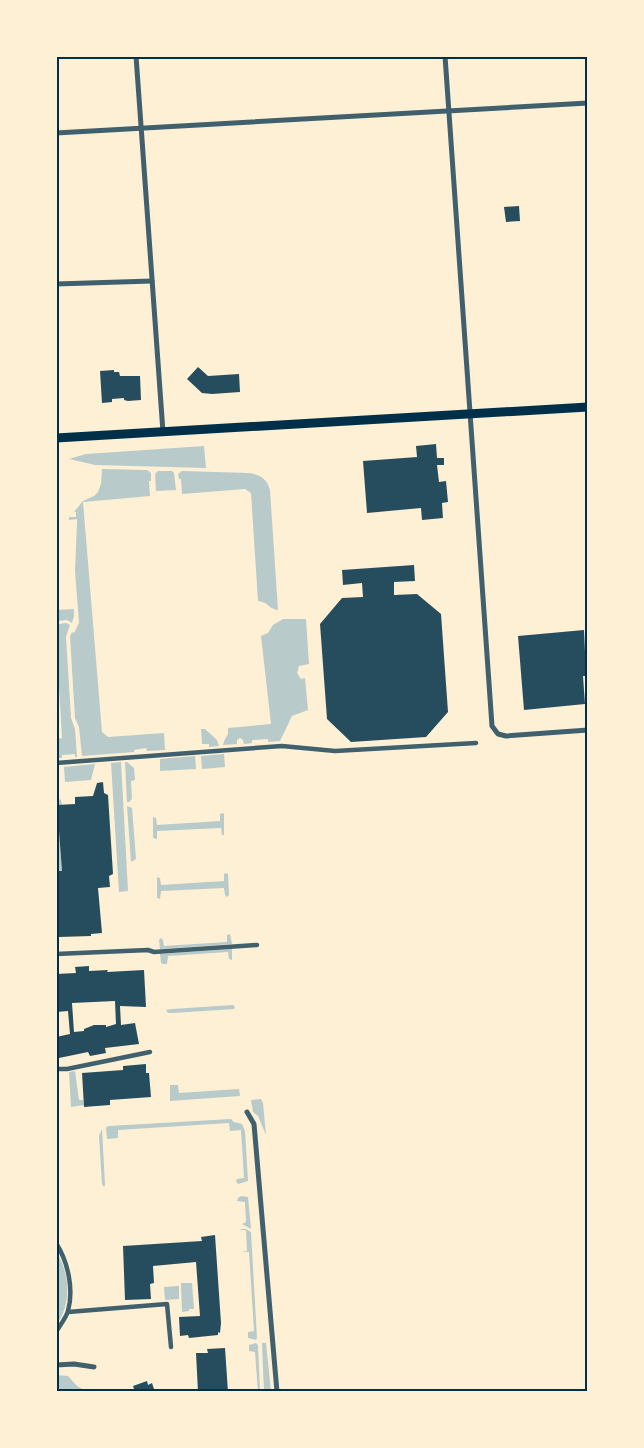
<svg xmlns="http://www.w3.org/2000/svg" width="644" height="1448" viewBox="0 0 644 1448" font-family="Quicksand,sans-serif">
	<style>
		.green { fill: #b9caca }
		.building { fill: #264d5e; fill-rule: evenodd }
		.lines { fill: none; stroke-linecap: round; stroke-linejoin: round }
		.pedestrian { stroke: #3f606c; stroke-width: 4.5 }
		.minor { stroke: #3f606c; stroke-width: 5 }
		.secondary { stroke: #003049; stroke-width: 9 }
		.neatline { fill: none; stroke: #003049; stroke-width: 2 }
	</style>
	<rect width="100%" height="100%" fill="#fdf0d5"/>
	<g class="green">
		<polygon points="204,446 206,468 95,465 69,459 86,454"/>
		<polygon points="102,469 147,470 151,473 151,481 149,481 150,496 83,502 102,732 108,737 164,733 165,750 147,751 146,748 134,750 134,752 82,756 79,727 75,718 70,636 72,632 74,633 79,623 75,571 77,523 77,519 69,520 69,517 76,517 76,512 74,512 83,501 94,496 98,492 101,484"/>
		<polygon points="158,471 172,471 174,473 176,490 156,491 155,474"/>
		<path d="M182,471l66,2c12,1 19,6 22,17l8,120c-8,0 -11,-9 -20,-9l-7,-108 -6,-4 -63,5 -1,-15h-2l-1,-5z"/>
		<polygon points="74,609 74,616 72,623 67,620 56,621 56,610"/>
		<polygon points="283,619 306,619 309,664 299,666 297,673 301,679 305,678 308,710 292,716 280,741 268,742 268,739 252,740 252,743 244,744 243,740 240,738 237,740 237,744 223,745 224,741 228,734 228,728 271,724 261,636 268,633 273,625"/>
		<polygon points="66,623 70,625 66,637 71,718 75,729 77,757 75,757 75,754 62,755 62,758 56,758 56,739 62,738 56,636 59,632 59,624"/>
		<polygon points="201,729 205,729 217,740 219,746 209,747 209,744 202,744"/>
		<polygon points="224,754 225,767 202,769 201,756"/>
		<polygon points="195,756 196,769 160,771 160,759"/>
		<polygon points="121,762 128,891 119,892 111,763"/>
		<polygon points="125,762 127,762 134,768 135,780 131,781 132,799 129,802 127,802"/>
		<polygon points="95,764 91,780 65,782 64,767"/>
		<polygon points="56,798 61,800 62,805 57,805 62,871 56,871"/>
		<polygon points="127,806 132,808 136,859 131,862"/>
		<polygon points="223,813 224,814 224,835 222,835 221,828 157,831 157,839 153,838 153,817 156,818 157,825 220,821 220,814"/>
		<polygon points="226,873 228,874 229,895 227,897 225,895 224,888 161,891 160,899 157,898 157,877 160,878 161,885 224,881 224,874"/>
		<polygon points="230,934 232,944 160,949 159,940 161,938 163,940 164,946 227,942 227,935"/>
		<polygon points="232,949 232,960 229,959 228,952 168,956 167,964 163,964 161,963 160,954"/>
		<polygon points="233,1005 235,1007 234,1009 173,1013 168,1013 166,1010 172,1009"/>
		<polygon points="75,1071 79,1100 83,1100 84,1105 71,1107 69,1072"/>
		<polygon points="170,1085 178,1085 179,1093 239,1089 240,1096 170,1101"/>
		<polygon points="261,1099 263,1103 266,1135 258,1116 253,1112 251,1100"/>
		<polygon points="231,1119 234,1122 242,1124 245,1131 248,1181 238,1184 236,1181 237,1179 244,1178 241,1130 230,1131 229,1123 118,1130 118,1138 107,1139 106,1127 109,1126"/>
		<polygon points="102,1129 105,1185 104,1187 102,1184 99,1136"/>
		<polygon points="241,1196 248,1197 251,1229 242,1224 246,1222 245,1202 237,1201 238,1198"/>
		<polygon points="241,1229 246,1229 251,1232 257,1338 256,1340 248,1338 248,1332 254,1331 249,1252 241,1252 247,1251 246,1230 240,1230"/>
		<path d="M56,1252c14,20 16,53 0,73z"/>
		<polygon points="181,1283 192,1283 194,1309 189,1309 189,1311 182,1312"/>
		<polygon points="179,1286 179,1299 165,1300 164,1287"/>
		<polygon points="256,1343 258,1345 260,1392 258,1392 255,1352 249,1351 249,1345"/>
		<polygon points="262,1343 266,1343 271,1392 264,1392"/>
		<polygon points="56,1375 68,1376 77,1386 88,1392 56,1392"/>
	</g>
	<g class="building">
		<polygon points="519,206 520,221 506,222 504,207"/>
		<polygon points="198,367 208,376 239,374 240,392 212,394 202,393 187,379"/>
		<polygon points="114,370 114,372 119,372 120,376 140,376 141,400 128,401 124,400 124,398 112,399 112,402 102,403 100,371"/>
		<polygon points="436,444 437,458 444,458 444,465 437,465 439,482 446,481 448,502 442,503 443,518 422,520 421,508 367,513 363,461 417,457 416,446"/>
		<polygon points="414,565 415,581 394,582 394,595 417,594 441,614 448,712 426,737 351,742 327,719 320,624 342,598 363,597 362,583 343,585 342,570"/>
		<polygon points="584,630 585,652 588,652 588,676 583,676 585,704 524,710 518,636"/>
		<polygon points="103,782 104,793 108,795 113,874 109,876 110,887 98,888 102,933 91,934 91,936 59,937 56,871 62,871 57,805 75,804 75,797 93,796 97,783"/>
		<path d="M89,966v5l19,-1 -1,2 37,-2 2,37 -26,-1 1,19 14,-2 4,21 -34,4 1,5 -16,3 -2,-4 -29,6 -3,-21 14,-3 -2,-23 -12,1v-38l20,-1 -1,-6zM115,1001l1,23 -10,3v-2h-12l-10,4v2l-10,1 -2,-29z"/>
		<polygon points="146,1064 146,1073 149,1073 151,1097 110,1100 110,1105 84,1107 82,1073 123,1070 123,1066"/>
		<polygon points="215,1235 221,1323 220,1333 218,1332 218,1335 189,1338 188,1335 180,1336 179,1317 200,1316 196,1262 153,1266 154,1283 150,1284 151,1299 125,1300 123,1246 202,1241 201,1237"/>
		<polygon points="225,1348 228,1392 198,1392 196,1353 208,1353 207,1349"/>
		<polygon points="147,1381 148,1385 152,1383 155,1392 135,1392 133,1386"/>
	</g>
	<g class="lines">
		<g class="pedestrian">
			<polyline points="56,763 282,746 335,751 476,743"/>
			<polyline points="56,954 148,950 154,952 257,945"/>
			<polyline points="56,1069 67,1069 150,1052"/>
			<path d="M56,1243c12,19 18,46 12,68 -2,7 -8,14 -12,21"/>
			<polyline points="68,1312 167,1304 171,1347"/>
		</g>
		<g class="minor">
			<polyline points="136,56 163,432"/>
			<polyline points="445,56 492,726 498,734 506,736 588,730"/>
			<polyline points="56,133 588,103"/>
			<polyline points="56,284 152,281"/>
			<polyline points="247,1112 254,1124 277,1392"/>
			<polyline points="56,1365 74,1364 94,1367"/>
		</g>
		<polyline class="secondary" points="56,438 588,407"/>
	</g>
	<rect width="644" height="1448" fill="none" stroke="#fdf0d5" stroke-width="115"/>
	<rect x="58" y="58" width="528" height="1332" class="neatline"/>
</svg>
